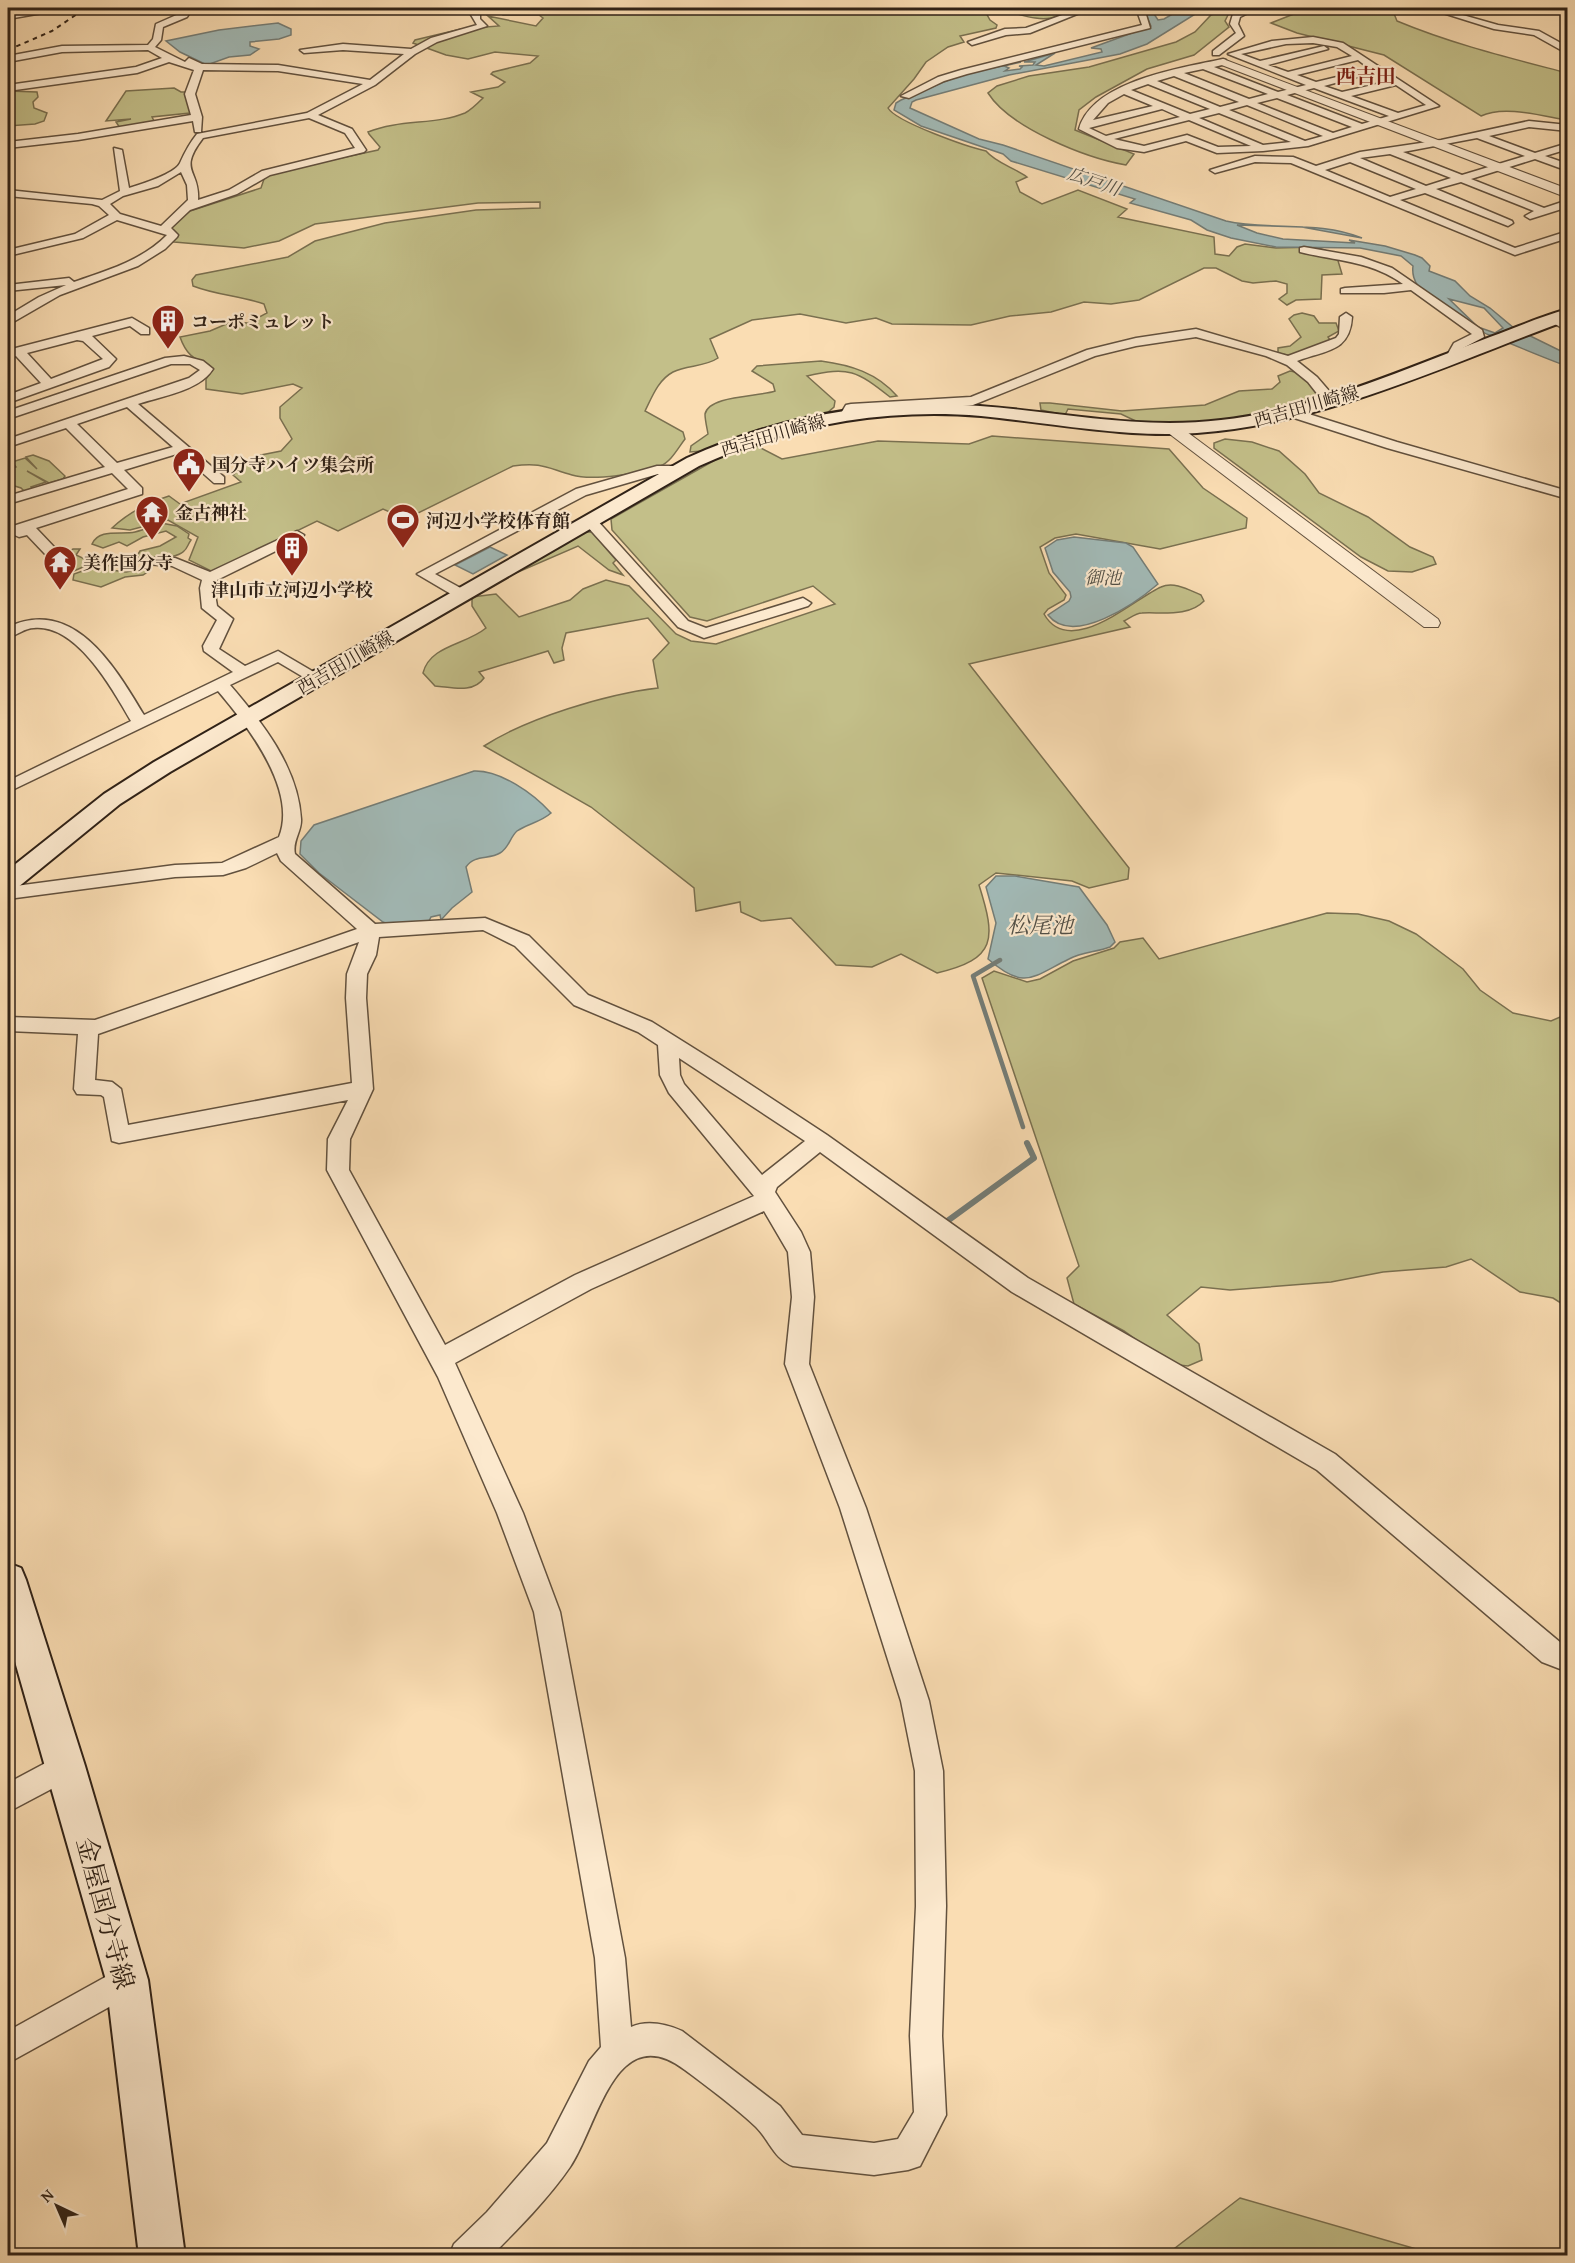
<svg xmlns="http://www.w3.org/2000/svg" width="1575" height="2263" viewBox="0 0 1575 2263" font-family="'Gentium Book Plus','Noto Serif JP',serif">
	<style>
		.green { fill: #c3bf89; stroke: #7a7050; stroke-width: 1.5 }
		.water { fill: #a2bab7; stroke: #747d77; stroke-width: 1.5; fill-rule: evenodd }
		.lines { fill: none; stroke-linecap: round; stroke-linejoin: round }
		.stream-far1 { stroke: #747d77; stroke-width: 4.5 }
		.stream { stroke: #747d77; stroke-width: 6 }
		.minor-casing { stroke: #62513e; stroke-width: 3 }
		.tertiary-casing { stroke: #62513e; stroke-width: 2 }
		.secondary-casing { stroke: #302217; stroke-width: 4 }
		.minor { fill: #fce9ce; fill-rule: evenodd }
		.tertiary { fill: #fce9ce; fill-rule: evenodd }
		.secondary { fill: #fce9ce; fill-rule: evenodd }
		.rail { stroke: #302217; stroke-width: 2; stroke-dasharray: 4.5 4.5; stroke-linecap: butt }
		.labels { text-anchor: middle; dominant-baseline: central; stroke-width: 4.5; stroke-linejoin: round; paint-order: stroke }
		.far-water-label { font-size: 18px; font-style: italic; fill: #525047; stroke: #fce9ce }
		.far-poi-label { font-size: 18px; font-weight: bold; fill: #302217; stroke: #fce9ce; text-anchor: start }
		.far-street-label { font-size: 18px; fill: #302217; stroke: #fce9ce }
		.far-quarter-label { font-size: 20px; font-weight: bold; fill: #7a1f14; stroke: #fce9ce }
		.water-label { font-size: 22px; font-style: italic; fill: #525047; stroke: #fce9ce }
		.near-street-label { font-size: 26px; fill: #302217; stroke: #fce9ce }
	</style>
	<rect width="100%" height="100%" fill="#faddb3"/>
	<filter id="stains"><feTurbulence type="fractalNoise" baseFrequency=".00333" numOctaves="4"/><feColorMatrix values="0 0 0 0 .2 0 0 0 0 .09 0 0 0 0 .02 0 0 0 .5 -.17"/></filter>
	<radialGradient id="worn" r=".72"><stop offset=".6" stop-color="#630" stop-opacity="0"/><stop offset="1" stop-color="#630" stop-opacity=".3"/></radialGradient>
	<g class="green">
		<path d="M514,8h563c-9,2 -18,8 -26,10 -21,4 -43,-11 -66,-7l5,9 7,5 -1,3 -36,8 4,6 -16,5 -22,15 -12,17 -26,29c8,14 80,39 98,43 10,12 27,16 41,26l-11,5 4,10 22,12 36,-14 49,19 -9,8 96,20 1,17 14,2 8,-9 8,-3 31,4 40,-1 20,7 6,20 -20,1 -1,24 -25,1 -9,5 -8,-6 8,-6v-9l-11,-3 -23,2 -11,-2 -26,-13h-12l-65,32 -28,4 -27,-2 -33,10 -41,4 -39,9 -79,-1 -16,-6 -30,5 -46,-9 -48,6 -42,19 8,19c-13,9 -31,7 -45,14 -15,8 -21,25 -28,39l38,21 2,7c-7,9 -14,23 -25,27 -19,8 -68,15 -88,9 -25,-7 -30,-13 -59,-9l-107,53 -23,-10 -45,22 -21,-10 -104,51 -24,-12 9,-23 -30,-17 -38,10 -18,-2c17,-16 35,-25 57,-32l11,8 61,-22 -8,-7 23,-19 25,-5 11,-12 -12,-21v-11l22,-19 -9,-4 -51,10 -36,-5v-10l6,-8 -3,-6c-16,-6 -23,-11 -29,-28l30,-6 21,-9 17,1 19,-10 -3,-9c-23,-8 -48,-9 -71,-18l-1,-6 4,-5 92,-18 27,-16 70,-18 91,-13 64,-2v-6l-62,1 -163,21 -36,17 -35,7 -70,-6 -3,-1 -3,-12 22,-18 71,-23 4,-12 10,-4 103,-22 2,-3 -11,-13 -1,-2c31,-13 69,-7 97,-19 6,-3 13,-10 18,-15l-12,-6 27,-5 7,-5 -14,-8 2,-2 37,-9 8,-7 -43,-4 -27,7 -22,-4 -33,-12 2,-3 46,-11 38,-3 -11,-10 48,10 7,-8 -4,-3h-35z"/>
		<path d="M1229,8h15l-15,5 -4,8 4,6 -35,28 -47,14 -51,28 -17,13 -4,20 59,24 -8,11c-40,-7 -116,-37 -138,-72l9,-7 32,-10 60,-9 87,-25 19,-10 16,-17z"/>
		<path d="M1309,8h75l9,3 4,10c55,23 113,37 170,52v47c-25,-4 -63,-15 -86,-4l-97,-61 -87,-22 -26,-10z"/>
		<polygon points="174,88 181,92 187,92 190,113 152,117 155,123 120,128 116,122 131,119 106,121 126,91"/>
		<polygon points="8,91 37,92 38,97 33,102 34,108 47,113 44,121 35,124 8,126"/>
		<polygon points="1302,313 1314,316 1319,323 1336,323 1339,331 1328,337 1330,340 1326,343 1291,356 1278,353 1278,348 1290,346 1301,337 1289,319 1294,315"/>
		<path d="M821,361c30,4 56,12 76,35l-7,1c-33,-26 -41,-31 -83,-21l28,25 -1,6 -7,6 -68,16 -57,22 -12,1 1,-6 17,-12c-1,-6 -3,-14 -3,-20 4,-19 54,-17 70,-23l-2,-7 -21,-13 5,-5z"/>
		<path d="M1290,371c17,2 19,14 30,25l-49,17 -73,10 -56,1 -21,-10 -53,-5 -3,6 -24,-5 -1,-7h10l72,8 83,-6 34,-14 33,-2 8,-7 -2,-6z"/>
		<path d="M992,436l177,13 34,39 44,30 -1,10 -86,21 -84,-15 -21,4 -15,9 9,26 17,22 -2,5 -16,9 -4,5c26,46 91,-16 117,-27 13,-6 28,3 40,8l3,6c-15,16 -42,11 -62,12 -6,0 -12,5 -18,8l6,6 -161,37 160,204 -1,11 -39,9 -17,-7 -76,-8 -17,12c17,54 18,74 -42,88l-36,-19 -29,13 -36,-2 -45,-47 -30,3 -20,-9 -1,-10 -44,9 -2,-23 -103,-81 -107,-61c43,-28 123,-52 174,-58l-5,-28 16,-17 -21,-25 -82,15 -4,15 2,12 -10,3 -6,-12 -69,21 5,6c-11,16 -33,9 -49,8l-12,-13c7,-28 43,-28 63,-45l-14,-22v-9l24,-3 23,23 51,-17 13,-11 23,-9 23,6 47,48 15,7 25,3 119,-40 -22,-18 -106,35 -17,-4 -78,-87 -1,-11 111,-63 31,-12 29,15 96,-18 91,3z"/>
		<polygon points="1225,439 1252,442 1279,451 1305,474 1319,493 1368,517 1410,547 1433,557 1436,564 1412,572 1388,571 1361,557 1214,448 1214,443"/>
		<polygon points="33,455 49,461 65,476 63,479 49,483 27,471 46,482 31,487 33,490 25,492 21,488 8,484 8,470 16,467 12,462 25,458 37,469 26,457"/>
		<path d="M161,523l16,3 12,8 -1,4 3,2c-3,4 -4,9 -7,11 -6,7 -42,11 -47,5l3,-5 20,-5 16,-9 -10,-6 -23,6 -16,9 -8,-4 -16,6 -11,-4c7,-16 29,-9 43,-12 9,-2 17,-6 26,-9z"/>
		<polygon points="581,532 592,532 616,560 613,563 623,575 609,570 578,546 481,588"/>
		<polygon points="73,549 80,549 76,555 89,561 90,564 60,577 51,577 50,570 56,565 57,559"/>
		<polygon points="102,564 110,566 111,570 126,572 145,568 149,571 143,575 125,577 101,587 73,580 74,574"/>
		<polygon points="1327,913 1358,914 1389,921 1416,934 1463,969 1480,990 1513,1013 1551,1021 1567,1014 1567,1307 1553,1298 1520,1292 1471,1259 1446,1267 1383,1272 1331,1282 1230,1290 1201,1287 1167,1315 1199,1344 1202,1360 1188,1366 1170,1364 1124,1331 1074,1304 1067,1278 1079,1266 982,978 994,971 1027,982 1040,979 1073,961 1114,948 1120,942 1143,938 1159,959"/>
		<polygon points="1240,2198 1437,2255 1166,2255"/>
	</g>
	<g class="water">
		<path d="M1143,8h7l8,12 6,-1 19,-11h22l-58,36 -27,10 -111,21 -93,25 -4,2 -2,6 69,31 24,6 223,76c45,10 92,-1 136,17l-60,-11 -65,-2 20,8 26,6 72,4 -6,-3 36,6 30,9 7,3 8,8 -1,5 26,10 15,15 20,12 24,20 53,26v12c-26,-9 -52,-21 -78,-31 -15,-6 -58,-36 -70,-48 -5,-5 -7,-14 -6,-21l-12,-10 -41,-8 -84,-1 -45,-9 -24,-8 -16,-10 -61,-17 5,-4 -124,-38 -8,-7 -82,-28 -27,-16 2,-7 5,-3 62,-26 58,-12 -17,4 5,2 -4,3 15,-2 2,-2 -3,-1 14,-1 2,-3h-11l31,-9 -19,12 8,1 58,-14 -1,-3 -10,-1 60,-22zM1449,299l35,9 19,20 -8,5 -17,-6z"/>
		<polygon points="278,23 291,29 291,35 279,39 250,42 250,46 259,49 250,55 229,57 207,65 180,52 166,41 219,30"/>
		<path d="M1074,537l52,6 7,4 25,37c-22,19 -85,63 -110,31l21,-14 2,-4 -1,-5 -17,-20 -8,-24 12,-8z"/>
		<polygon points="490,547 507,555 473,574 455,565"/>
		<path d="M474,771c26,-1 59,22 77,42 -10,9 -24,11 -34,18 -7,6 -8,17 -17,22 -11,7 -25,1 -34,14l6,25 -20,16 -11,12 -1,-5 -9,2 -3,6 -37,2 -8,-3 -64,-49 -19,-19 1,-13 13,-16z"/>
		<path d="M996,876h19l64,11 28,38 8,17 -5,5c-13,5 -28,5 -41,12 -37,18 -44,32 -81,0l8,-36 -10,-36z"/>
	</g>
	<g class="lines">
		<polyline class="stream-far1" points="1000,960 973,976 1023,1127"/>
		<polyline class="stream" points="946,1222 1034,1158 1027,1143"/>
		<g class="minor-casing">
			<g id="minor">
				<polygon points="54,8 71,8 8,19 8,15"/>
				<path d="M185,8h8l-6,9 -24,10 -2,13 -6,7 30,15 4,-4 13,6 76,1 92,15 34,-26 -61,-4 -39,3 -4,-3 43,-6 68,5 20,-11 46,-13 -10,-17h8l5,5v6l7,7 -50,16 -22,12 -40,31 -57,30 34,14 14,21 -2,2 -94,23 -33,19 -47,16 -19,18 7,7 -1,2 -12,12 -27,17 -78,29 -52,30 1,-10 30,-18 27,-12 -58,6v-6l61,-7 5,4c34,-12 67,-21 93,-47l-50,-15 -34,18 -75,18v-6l67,-16 34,-19 -10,-9 -7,-2 -84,-8v-6l94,10 18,-9 -6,-43 8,2 7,38c12,-4 46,-14 51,-25 5,-11 9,-19 17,-29l110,-21 56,-29 -85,-13 -75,-1 -8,24 7,23 -1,15h-6l-2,-11 -115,19 -70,8v-6l70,-8 113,-19 -6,-21 9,-24 -25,-8 -32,11 -129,18v-6l128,-18 26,-9 -14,-8 -86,2 -54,10v-6l54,-10 86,-1 5,-6 3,-15 25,-11zM309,118l36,15 10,15 -93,23 -33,19 -31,10c2,-31 -21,-28 5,-62zM181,172l6,13 1,15 -27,26 -41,-12 -10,-10 13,-8 35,-10z"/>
				<polygon points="1082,8 1092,8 1030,33 1006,35 972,45 968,42 1005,29 1026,28"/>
				<polygon points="1136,8 1144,8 1150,28 967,74 944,81 909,98 901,96 938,77 961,70 1142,25"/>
				<polygon points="1248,8 1258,8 1240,17 1238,24 1244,36 1219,55 1213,55 1213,51 1236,33 1230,24 1233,14"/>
				<polygon points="1427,8 1438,8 1498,25 1539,31 1568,47 1568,54 1534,35 1494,29"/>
				<path d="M1313,37l30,6 96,63 -131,40 -45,5 -46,2 -31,-12 -42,11 -27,-4 -38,-19c13,-48 102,-61 144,-70l3,1v4l-12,3 64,25 28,-7 -78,-31 44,-13zM1313,43l24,4 15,9 -64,16 -20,-7 60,-16 -4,-3 -64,15 -19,-7 45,-10zM1358,60l12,9 -54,13 -19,-7zM1203,69l65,25 -19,5 -65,-26zM1376,72l14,9 -48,11 -18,-6zM1174,76l65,26 -19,5 -63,-26zM1148,84l62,25 -20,5 -59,-24zM1396,85l30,20 -28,8 -47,-17zM1314,88l75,28 -27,8 -75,-29zM1124,94l29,12 -60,14 15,-17zM1277,98l75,29 -19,6 -76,-30zM1247,105l76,31 -18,5 -76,-31zM1162,109l18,8 -74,19 -17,-8zM1219,113l72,29 -28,3 -64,-27zM1189,120l62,26 -33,1 -31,-12 -43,11 -30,-7z"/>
				<path d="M1529,121l39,4v6l-39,-4 -40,9 46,17 33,-10v6l-23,7 23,8v7l-33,-12 -64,20 73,29 24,-8v7l-38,12 -5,-3 9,-5 -73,-29 -25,7 76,32 1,2 -5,3 -83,-33 -25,7 115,48 53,-17v7l-53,17 -224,-92 -36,-1 -40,11 -5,-3 45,-14 38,1 23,9 44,-14 81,-12zM1477,138l48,18 -63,19 -59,-23zM1390,154l61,24 -25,8 -66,-28zM1350,162l66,27 -26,8 -65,-27z"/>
				<path d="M1304,247l57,10 31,11 90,62 2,7 -21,11 -7,12h-8l-2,-3 8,-14 18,-9 -61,-44 -27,3h-43v-4l4,-1 58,-4c-31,-23 -67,-23 -103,-32v-4z"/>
				<path d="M1346,313l6,4c-2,35 -26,33 -55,44l20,16 19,22 1,3 -6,4 -5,-1 -18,-23 -21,-17 -21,-9 -70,-19 -60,9 -41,10 -122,49 -118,7 -9,7 -6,-4 6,-10 5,-1 120,-7 116,-47 49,-12 60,-9 92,27 48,-18 3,-4 1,-17z"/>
				<polygon points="1555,315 1568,322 1568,331 1551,322 1549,319"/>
				<path d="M132,318l17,10v6h-8l-11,-8 -38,10 24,23 -7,8 -101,36v-8l33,-12 -25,-27 -8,2v-8zM77,340l6,1 20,18 -52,20 -24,-26z"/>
				<path d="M184,356l19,5 10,8c-14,22 -51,27 -75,35l86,73v6h-10l-34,-30 -56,17 18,18v6l-106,34 19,20 2,3 -2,3h-10l-18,-19 -8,2 -9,-4v-6l118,-38 -16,-16 -104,31v-8l97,-29 -39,-39 -58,19v-8l181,-61 11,-8 -10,-6h-19l-163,55v-8l157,-53zM127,407l46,40 -56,16 -40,-39z"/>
				<polygon points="1293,409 1397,442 1568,491 1568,499 1387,448 1288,416 1287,413"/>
				<polygon points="657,466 680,466 687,470 680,474 658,474 586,495 435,574 466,591 468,594 466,597 456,597 417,574 576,489"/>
				<polygon points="590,517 595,518 688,621 706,628 803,598 811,603 808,606 704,638 678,627 585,524 583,521"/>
				<path d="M297,531l7,4 -2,3 -85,42 -3,8 3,18 16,13 -14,30 26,17 33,-15 46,27 -8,5 -6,-2 -32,-19 -48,23c32,37 68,82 71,134 1,12 -9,22 -6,35l80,70 110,-6 44,18 59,59 64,27 67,42 108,71 201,143 307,176 226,189 7,3v26l-26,-10 -225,-192 -305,-178 -192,-140 -43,35 -2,5 26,40 9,20 4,45 -5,67 57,144 63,193 14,70 3,135 -4,130 4,79 -26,51 -12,4 -34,5 -81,-9c-19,-7 -23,-25 -37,-39 -21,-20 -47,-39 -71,-57 -70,-53 -87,56 -115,97 -22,32 -52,62 -79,89h-42l5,-12 33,-32 60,-69 42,-82 12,-14 -6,-89 -61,-346 -37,-99 -59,-136 -111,-207 1,-31 20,-39 -229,43 -7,-2 -8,-44 -3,-2 -24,-1 -3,-5 4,-55 -70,-3v-14l87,3 262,-91 -76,-68 -4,-8 -31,15 -23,7 -48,2 -167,22v-12l167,-22 47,-2 57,-26c19,-47 -32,-112 -61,-146l-210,101v-11l123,-60c-18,-31 -54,-97 -97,-93 -9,0 -17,7 -26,10v-11c66,-31 107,40 136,88l89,-43 -29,-21 -1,-5 14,-26 -15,-12 -2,-20 2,-8 -30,-14 -26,-2 -2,-3 2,-3h29l35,14zM483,930l32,16 59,59 64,27 20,13 2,30 9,18 85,103 -179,79 -130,70 -96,-175 1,-31 23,-50 -7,-91 1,-24 9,-19 3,-18zM359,942l-12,32 -1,24 6,85 -224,42 -7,-36 -9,-7 -17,-2 3,-46zM679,1058l126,83 -43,34 -78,-91 -4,-9zM764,1211l24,41 4,45 -7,67 55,144 61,193 14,70 1,135 -6,130 4,76 -16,27 -24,4 -72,-8 -22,-29 -98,-75c-16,-7 -35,-11 -51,-4l-6,-69 -65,-346 -37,-99 -68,-150 136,-74z"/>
				<polygon points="66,1752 76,1756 80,1766 76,1776 8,1812 8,1783"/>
				<polygon points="127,1965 138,1969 142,1980 138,1991 8,2063 8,2031"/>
			</g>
		</g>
		<g class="tertiary-casing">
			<g id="tertiary">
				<polygon points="1223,59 1568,189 1568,198 1219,64 1218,62"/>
				<polygon points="1173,424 1179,426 1438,619 1440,623 1438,627 1424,627 1167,432 1165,429 1167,426"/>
			</g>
		</g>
		<g class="secondary-casing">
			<g id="secondary">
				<path d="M1568,309v11c-117,43 -247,105 -371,113 -73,5 -144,-10 -216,-17 -98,-8 -192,9 -282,50l-529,306 -50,32 -103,84 -9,2v-20l96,-76 50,-32 533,-304c92,-42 191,-60 293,-52 81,6 159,24 241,14 94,-10 181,-50 269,-83 26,-9 51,-21 78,-28z"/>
				<polygon points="8,1563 21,1568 26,1580 85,1766 148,1980 185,2256 139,2256 106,1980 8,1637"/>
			</g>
		</g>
		<use href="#minor" class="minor"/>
		<use href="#tertiary" class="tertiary"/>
		<use href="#secondary" class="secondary"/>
		<polyline class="rail" points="8,50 52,31 86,8"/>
	</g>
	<defs>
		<g id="building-pin" transform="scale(1.725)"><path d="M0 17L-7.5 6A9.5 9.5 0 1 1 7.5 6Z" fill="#8f2418" stroke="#fce9ce"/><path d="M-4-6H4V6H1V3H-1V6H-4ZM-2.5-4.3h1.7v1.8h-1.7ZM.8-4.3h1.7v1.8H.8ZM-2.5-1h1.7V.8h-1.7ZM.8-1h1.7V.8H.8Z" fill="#fff"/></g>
		<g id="civic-pin" transform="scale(1.725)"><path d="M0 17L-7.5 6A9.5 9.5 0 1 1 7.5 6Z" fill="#8f2418" stroke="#fce9ce"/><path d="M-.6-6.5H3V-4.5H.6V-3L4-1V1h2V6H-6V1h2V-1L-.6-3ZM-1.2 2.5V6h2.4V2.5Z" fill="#fff"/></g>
		<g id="temple-pin" transform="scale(1.725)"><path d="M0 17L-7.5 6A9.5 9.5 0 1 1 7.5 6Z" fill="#8f2418" stroke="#fce9ce"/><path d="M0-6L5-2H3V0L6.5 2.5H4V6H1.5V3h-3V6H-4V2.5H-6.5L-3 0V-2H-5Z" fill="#fff"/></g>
		<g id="stadium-pin" transform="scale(1.725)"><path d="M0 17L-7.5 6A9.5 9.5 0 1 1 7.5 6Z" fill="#8f2418" stroke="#fce9ce"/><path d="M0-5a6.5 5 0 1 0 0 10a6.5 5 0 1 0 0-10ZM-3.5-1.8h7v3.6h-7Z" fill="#fff"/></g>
	</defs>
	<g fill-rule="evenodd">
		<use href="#building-pin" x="168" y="321"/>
		<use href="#civic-pin" x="189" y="464"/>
		<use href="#temple-pin" x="152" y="512"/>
		<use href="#stadium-pin" x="403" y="520"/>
		<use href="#building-pin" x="292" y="548"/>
		<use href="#temple-pin" x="60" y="562"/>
	</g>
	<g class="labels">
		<g class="far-water-label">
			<text transform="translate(1094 181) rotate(19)">広戸川</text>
			<text x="1103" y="577">御池</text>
		</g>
		<g class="far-poi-label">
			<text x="191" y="321">コーポミュレット</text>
			<text x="212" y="464">国分寺ハイツ集会所</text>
			<text x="175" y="512">金古神社</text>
			<text x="426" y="520">河辺小学校体育館</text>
			<text x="83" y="562">美作国分寺</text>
			<text x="292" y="589" text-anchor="middle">津山市立河辺小学校</text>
		</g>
		<g class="far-street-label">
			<text transform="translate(1306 406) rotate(-16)">西吉田川崎線</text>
			<text transform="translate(773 435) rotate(-16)">西吉田川崎線</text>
			<text transform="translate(345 662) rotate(-30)">西吉田川崎線</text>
		</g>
		<g class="far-quarter-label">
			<text x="1366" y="75">西吉田</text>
		</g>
		<g class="water-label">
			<text x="1040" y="925">松尾池</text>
		</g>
		<g class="near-street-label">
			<text transform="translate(106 1913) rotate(75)">金屋国分寺線</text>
		</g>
	</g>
	<rect width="1575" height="2263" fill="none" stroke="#faddb3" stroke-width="30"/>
	<rect x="9" y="9" width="1557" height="2245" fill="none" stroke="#302217" stroke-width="3"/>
	<rect x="15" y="15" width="1545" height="2233" fill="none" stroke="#302217" stroke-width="1.5"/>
	<g transform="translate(57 2206) rotate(316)" stroke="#fce9ce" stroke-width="4.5" paint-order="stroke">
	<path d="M0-4.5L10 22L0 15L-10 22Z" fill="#302217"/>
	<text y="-9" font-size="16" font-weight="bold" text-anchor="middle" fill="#302217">N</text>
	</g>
	<rect width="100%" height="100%" filter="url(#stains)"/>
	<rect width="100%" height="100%" fill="url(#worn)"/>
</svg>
